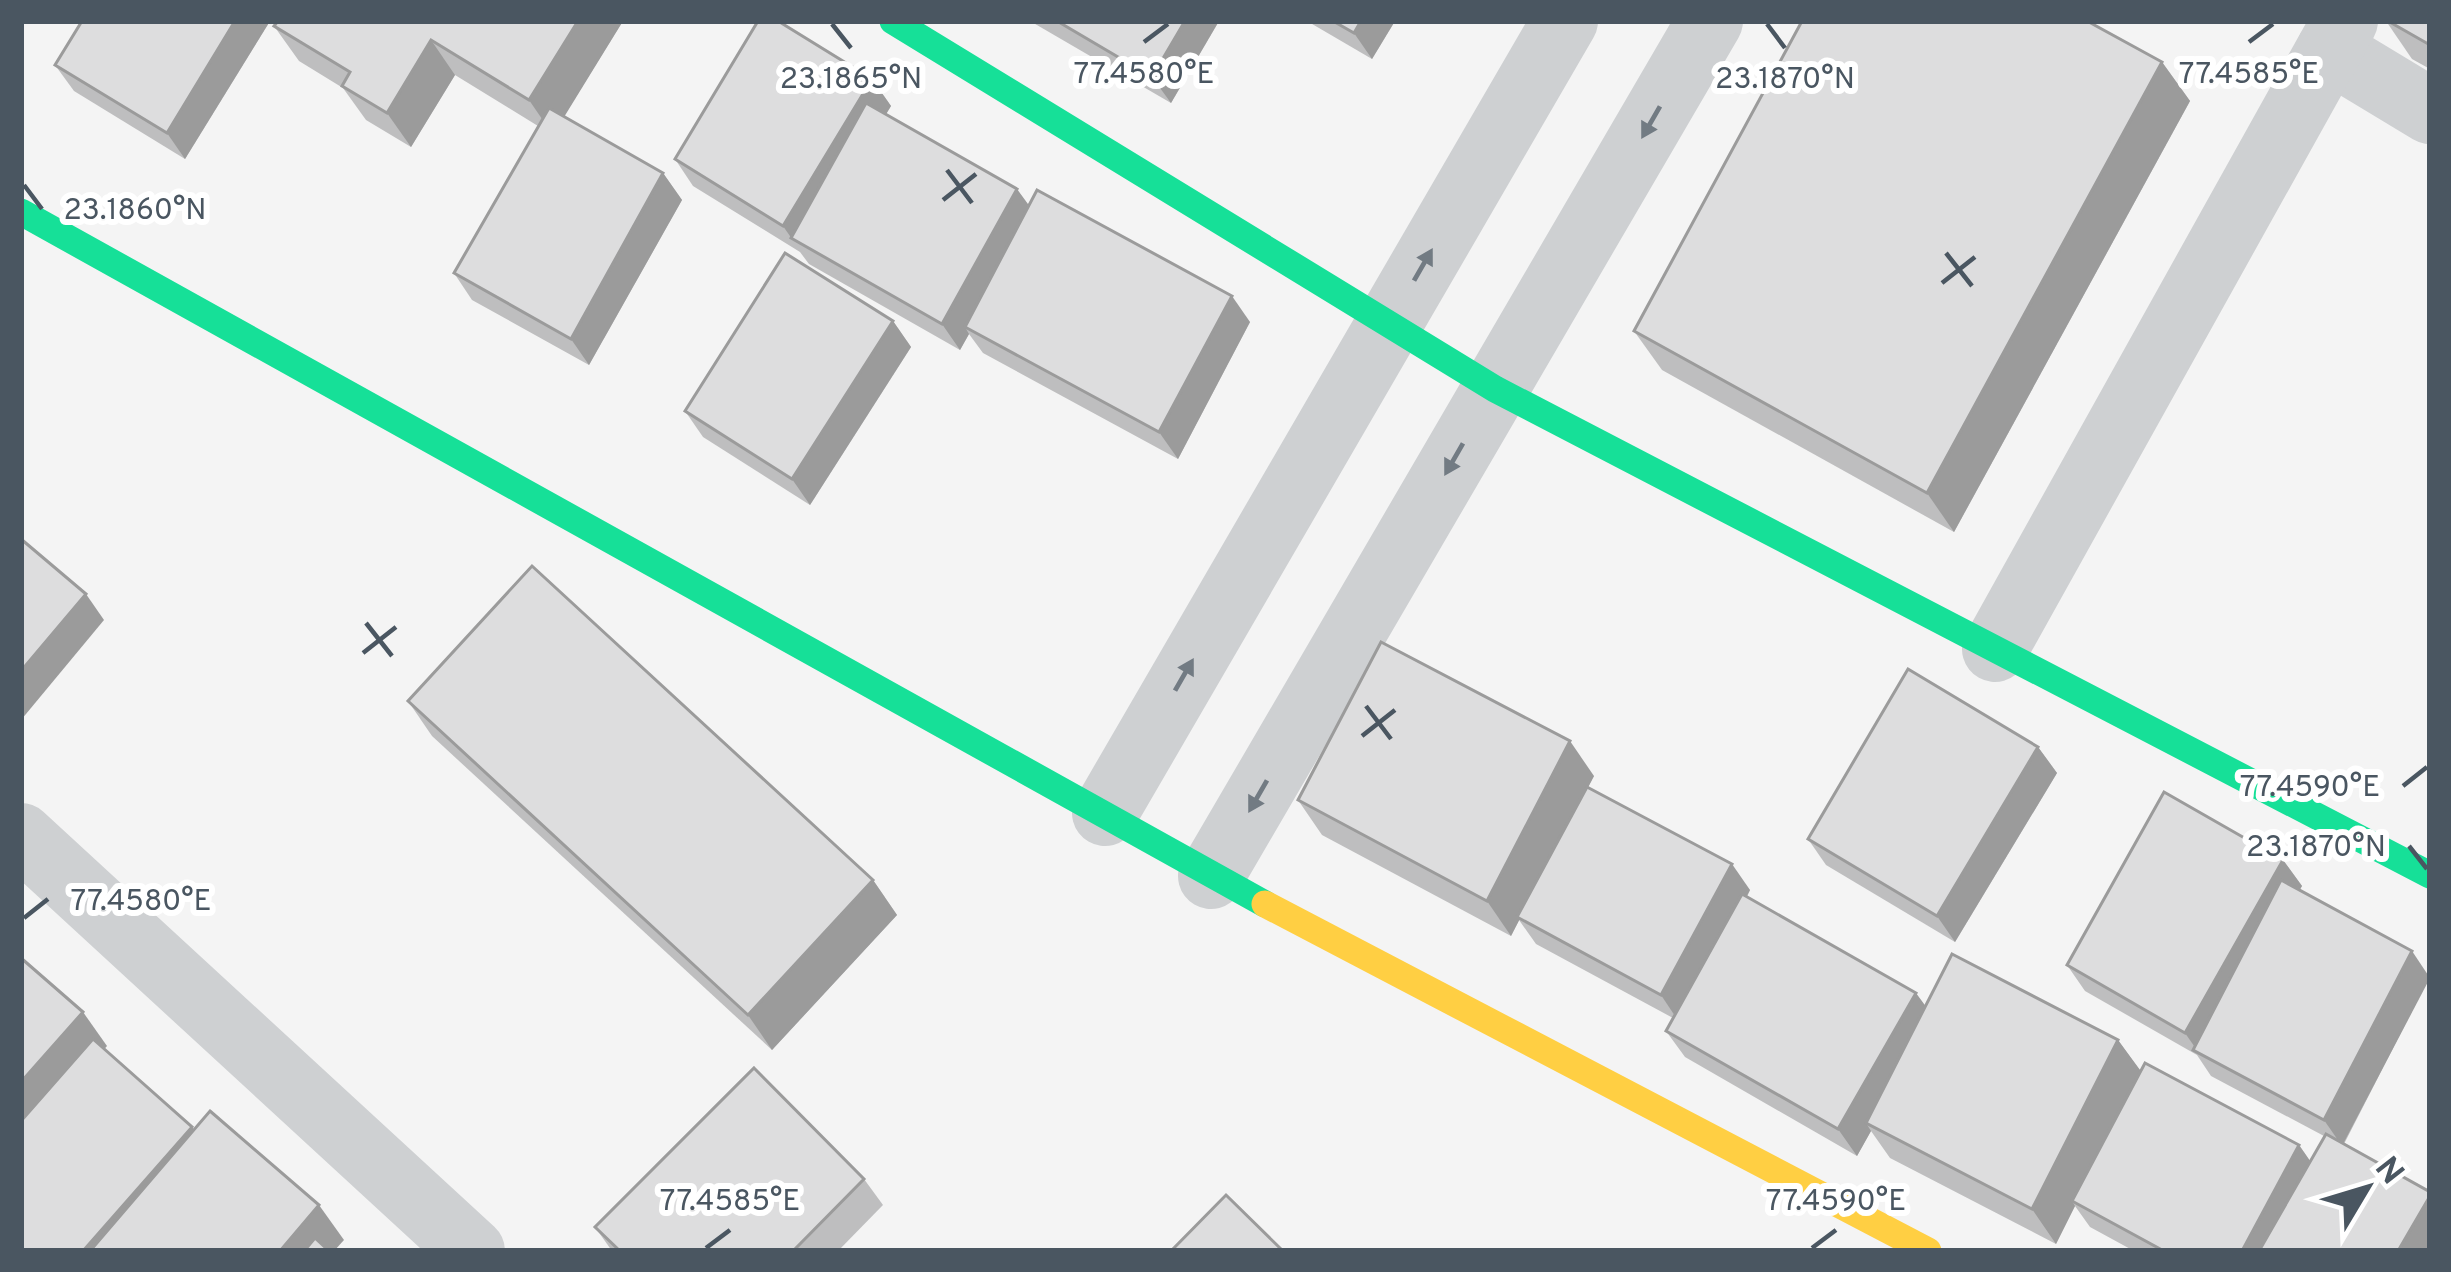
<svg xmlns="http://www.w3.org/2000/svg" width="2451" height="1272" viewBox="0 0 2451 1272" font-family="Overpass,sans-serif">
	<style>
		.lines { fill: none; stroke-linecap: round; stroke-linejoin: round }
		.street { stroke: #ced0d2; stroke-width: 66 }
		.fast { stroke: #16e098; stroke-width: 27 }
		.slow { stroke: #ffcf43; stroke-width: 27 }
		.wall { fill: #bebebf }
		.shaded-wall { fill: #9b9b9b }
		.building { fill: #ddddde; stroke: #9b9b9b; stroke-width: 3 }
		.oneway { fill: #727b83 }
		.ticks { fill: none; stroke: #4a5661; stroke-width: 4.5 }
		.ticks-label { font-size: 30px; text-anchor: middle; fill: #4a5661; stroke: #fff; stroke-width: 12; stroke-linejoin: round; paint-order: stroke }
	</style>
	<rect width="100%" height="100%" fill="#f4f4f4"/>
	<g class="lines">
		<g class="street">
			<polyline points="2329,50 2430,111"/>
			<polyline points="1995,649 2345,21"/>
			<polyline points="1105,813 1565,21"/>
			<polyline points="21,836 472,1251"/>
			<polyline points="1211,876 1710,21"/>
		</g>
		<g class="fast">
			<polyline points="893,21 1495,389 2430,875"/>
			<polyline points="21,212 1265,904"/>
		</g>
		<polyline class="slow" points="1265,904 1928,1251"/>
	</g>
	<g class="wall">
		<polygon points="270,21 185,159 74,91 55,65"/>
		<polygon points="278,21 623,21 564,116 663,173 682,200 589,365 472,300 454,273 538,126 455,75 411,147 366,120 343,88 299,61 274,26"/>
		<polygon points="1030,21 1219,21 1171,103"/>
		<polygon points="1307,21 1395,21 1372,59"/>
		<polygon points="2386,21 2430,21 2430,69 2412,59"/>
		<polygon points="2162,62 2190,101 1954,532 1662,370 1634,331"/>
		<polygon points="872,79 891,106 886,114 1029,206 1250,322 1178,459 983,353 969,334 960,350 809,264 800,252 693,186 675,159"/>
		<polygon points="893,321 911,347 810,505 703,437 685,411"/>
		<polygon points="408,701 873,880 897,915 772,1050 432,736"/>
		<polygon points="2038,747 2057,773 1955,942 1826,865 1808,839"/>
		<polygon points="1594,776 1588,787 1750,890 1747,897 1926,1006 2118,1040 2140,1071 2299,1145 2310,1161 2324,1136 2211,1076 2197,1055 2085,991 2067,965 2283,860 2302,886 2299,890 2430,976 2344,1144 2430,1251 2134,1251 2090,1227 2075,1206 2056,1244 1890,1158 1871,1131 1857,1156 1685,1057 1666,1031 1673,1018 1536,944 1519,920 1511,936 1322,835 1298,800"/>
		<polygon points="864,1179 883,1205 838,1251 612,1251 595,1227"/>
	</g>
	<g class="shaded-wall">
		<polygon points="235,21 270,21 185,159 167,133"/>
		<polygon points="578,21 623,21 553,135 529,100"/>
		<polygon points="1185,21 1219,21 1171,103 1152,77"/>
		<polygon points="1361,21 1395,21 1372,59 1354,33"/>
		<polygon points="431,40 455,75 411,147 387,113"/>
		<polygon points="2162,62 2190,101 1954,532 1927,493"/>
		<polygon points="872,79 891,106 806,247 792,239 783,226"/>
		<polygon points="663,173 682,200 589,365 571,339"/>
		<polygon points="1017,189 1036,215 965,327 969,334 960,350 942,324"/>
		<polygon points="1232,296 1250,322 1178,459 1159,432"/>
		<polygon points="893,321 911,347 810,505 792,479"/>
		<polygon points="86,594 104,620 21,720 21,671"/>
		<polygon points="1570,741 1594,776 1511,936 1487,901"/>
		<polygon points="2038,747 2057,773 1955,942 1937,916"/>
		<polygon points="2283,860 2302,886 2205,1056 2199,1053 2185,1033"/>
		<polygon points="1732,864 1750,890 1679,1022 1661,995"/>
		<polygon points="873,880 897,915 772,1050 748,1015"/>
		<polygon points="2412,951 2430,978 2342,1146 2324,1120"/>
		<polygon points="1916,993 1935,1019 1866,1123 1871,1131 1857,1156 1838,1129"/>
		<polygon points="83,1012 107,1046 21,1144 21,1082"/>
		<polygon points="2118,1040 2143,1074 2072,1201 2075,1206 2056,1244 2032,1209"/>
		<polygon points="192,1127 211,1153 125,1251 83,1251"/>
		<polygon points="2299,1145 2317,1171 2274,1251 2242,1251"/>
		<polygon points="2430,1196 2430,1251 2398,1251"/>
		<polygon points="319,1205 344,1240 334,1251 280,1251"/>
	</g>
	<g class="building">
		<polygon points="82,21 235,21 167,133 55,65"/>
		<polygon points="278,21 578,21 529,100 431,40 387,113 342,86 350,72 274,26"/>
		<polygon points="758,21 778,21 872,79 783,226 675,159"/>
		<polygon points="1057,21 1185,21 1152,77"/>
		<polygon points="1333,21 1361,21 1354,33"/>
		<polygon points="1802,21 2087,21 2162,62 1927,493 1634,331"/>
		<polygon points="2388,21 2430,21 2430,45"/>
		<polygon points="866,103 1017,189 942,324 791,238"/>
		<polygon points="549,108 663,173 571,339 454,273"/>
		<polygon points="1037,190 1232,296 1159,432 965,327"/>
		<polygon points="785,253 893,321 792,479 685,411"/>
		<polygon points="21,539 86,594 21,671"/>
		<polygon points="532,566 873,880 748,1015 408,701"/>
		<polygon points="1381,642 1570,741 1487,901 1298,800"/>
		<polygon points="1908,669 2038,747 1937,916 1808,839"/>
		<polygon points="1587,787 1732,864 1661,995 1517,917"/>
		<polygon points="2164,792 2283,860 2185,1033 2067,965"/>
		<polygon points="2281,880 2412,951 2324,1120 2193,1050"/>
		<polygon points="1742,894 1916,993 1838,1129 1666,1031"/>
		<polygon points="1952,954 2118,1040 2032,1209 1866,1123"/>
		<polygon points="21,958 83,1012 21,1082"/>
		<polygon points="93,1039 192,1127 83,1251 21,1251 21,1121"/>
		<polygon points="2145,1063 2299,1145 2242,1251 2164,1251 2072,1201"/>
		<polygon points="754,1068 864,1179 793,1251 620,1251 595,1227"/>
		<polygon points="210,1111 319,1205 280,1251 90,1251"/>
		<polygon points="2326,1134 2430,1192 2430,1196 2398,1251 2259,1251"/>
		<polygon points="1226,1195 1283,1251 1171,1251"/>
		<polygon points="315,1238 329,1251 304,1251"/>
	</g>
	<defs><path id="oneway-solid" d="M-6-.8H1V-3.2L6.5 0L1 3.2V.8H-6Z" transform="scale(3)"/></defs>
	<g class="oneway">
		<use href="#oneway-solid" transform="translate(1651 122) rotate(120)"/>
		<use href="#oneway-solid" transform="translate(1423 265) rotate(-60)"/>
		<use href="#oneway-solid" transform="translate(1454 459) rotate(120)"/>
		<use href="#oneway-solid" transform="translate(1184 675) rotate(-60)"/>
		<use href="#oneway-solid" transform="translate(1258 796) rotate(120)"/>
	</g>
	<path class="ticks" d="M832,24l19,24M1767,24l18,24M1144,42l24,-18M2249,42l24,-18M947,170l25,33M24,185l18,24M943,200l33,-26M1946,253l26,33M1942,283l33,-26M366,623l26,33M363,653l33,-26M1366,706l25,33M1362,736l33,-26M2403,786l24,-19M2409,846l18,23M24,918l24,-19M706,1248l24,-18M1812,1248l24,-18"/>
	<g class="ticks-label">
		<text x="1144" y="83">77.4580°E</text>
		<text x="2249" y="83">77.4585°E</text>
		<text x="851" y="88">23.1865°N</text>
		<text x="1785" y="88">23.1870°N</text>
		<text x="135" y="219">23.1860°N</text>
		<text x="2310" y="796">77.4590°E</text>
		<text x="2316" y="856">23.1870°N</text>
		<text x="141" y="910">77.4580°E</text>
		<text x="730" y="1210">77.4585°E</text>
		<text x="1836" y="1210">77.4590°E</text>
	</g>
	<rect width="2451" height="1272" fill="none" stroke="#4a5661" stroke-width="48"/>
	<g transform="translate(2367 1188) rotate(52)" stroke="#ffffff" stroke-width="9" paint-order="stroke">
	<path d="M0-9L21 45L0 30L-21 45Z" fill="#4a5661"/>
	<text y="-18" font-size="33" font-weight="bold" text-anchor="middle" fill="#4a5661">N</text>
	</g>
</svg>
